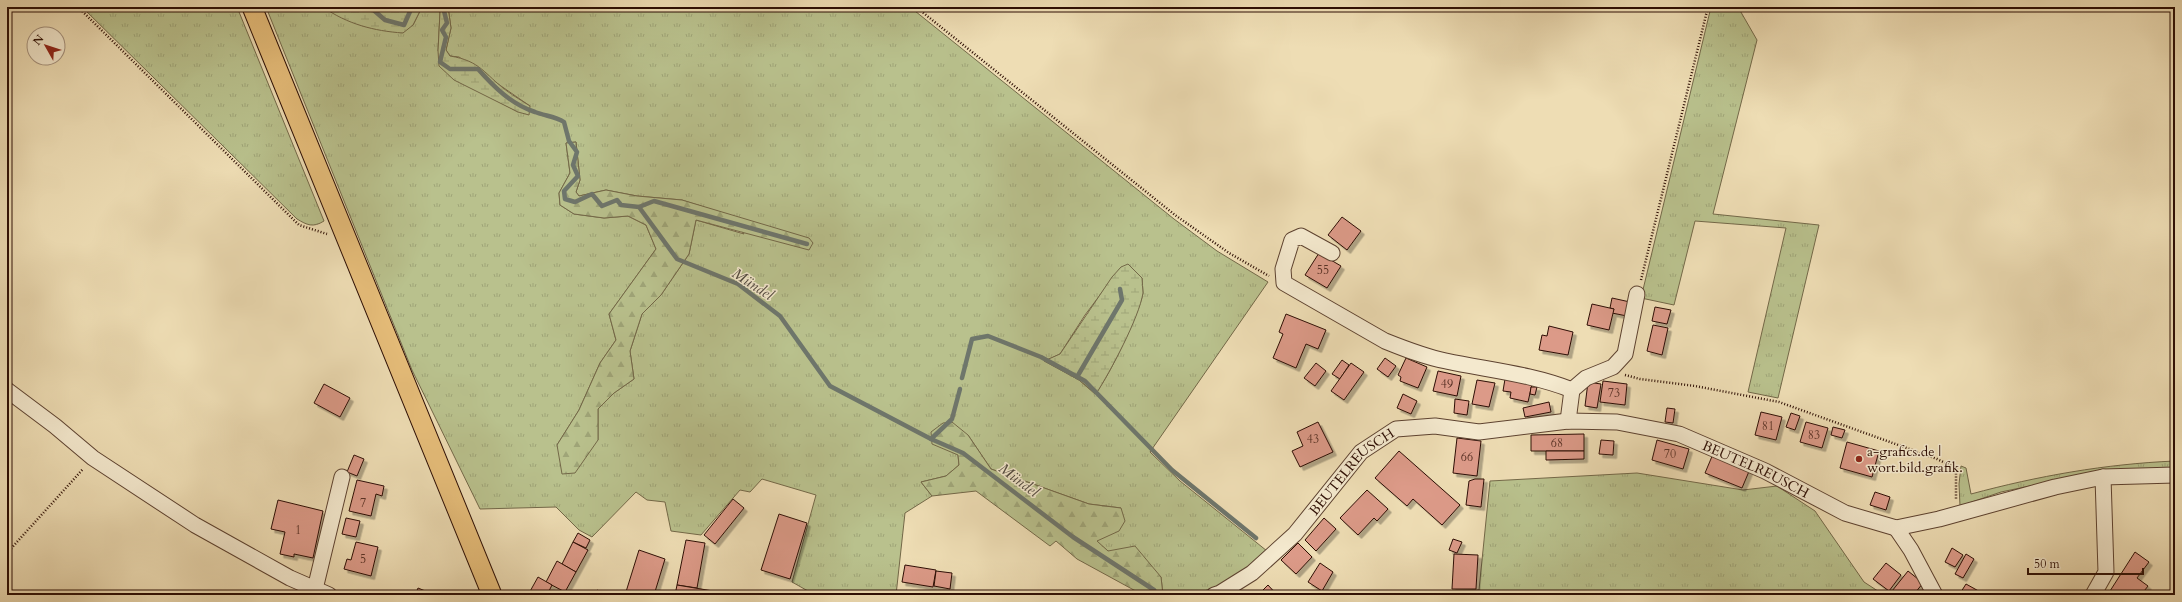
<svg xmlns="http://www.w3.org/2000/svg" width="2182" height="602" viewBox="0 0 2182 602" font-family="Cardo,serif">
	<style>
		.grass { fill: url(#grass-tufts); stroke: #736848; fill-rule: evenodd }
		.forest { fill: url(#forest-firs); stroke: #736848 }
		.wetland { fill: url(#wetland-marsh); stroke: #736848 }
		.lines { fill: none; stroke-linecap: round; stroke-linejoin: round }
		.stream { stroke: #6e766c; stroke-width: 4.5 }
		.building { fill: #dc9a88; stroke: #2d0e04; filter: url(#shadow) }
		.minor-casing { stroke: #5d4230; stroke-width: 17 }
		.major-casing { stroke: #2d0e04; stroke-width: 21 }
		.path { stroke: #2d0e04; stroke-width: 2.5; stroke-dasharray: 1 2; stroke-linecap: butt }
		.minor { stroke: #f4e9ce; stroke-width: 15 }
		.major { stroke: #e7be7a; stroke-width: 19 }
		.poi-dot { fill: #8f2418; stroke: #f4e9ce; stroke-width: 1.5 }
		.labels { text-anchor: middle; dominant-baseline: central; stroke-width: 3; stroke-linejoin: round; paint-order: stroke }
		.number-label { font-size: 12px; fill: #593125 }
		.poi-label { font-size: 14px; fill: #2d0e04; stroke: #f4e9ce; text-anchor: start }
		.street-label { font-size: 14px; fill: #2d0e04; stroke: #f4e9ce }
		.water-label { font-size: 15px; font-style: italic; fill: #534b41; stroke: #f4e9ce }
	</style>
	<defs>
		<pattern id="grass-tufts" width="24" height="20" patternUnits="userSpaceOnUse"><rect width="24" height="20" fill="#b9c18d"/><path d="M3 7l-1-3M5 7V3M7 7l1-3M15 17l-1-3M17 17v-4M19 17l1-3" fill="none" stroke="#9fa578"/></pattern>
		<pattern id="forest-firs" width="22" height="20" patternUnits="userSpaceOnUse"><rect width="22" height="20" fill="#b9c18d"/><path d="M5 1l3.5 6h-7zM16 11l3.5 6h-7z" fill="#9fa578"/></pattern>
		<pattern id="wetland-marsh" width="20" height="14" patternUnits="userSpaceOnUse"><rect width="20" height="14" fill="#b9c18d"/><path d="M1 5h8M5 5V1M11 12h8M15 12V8" fill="none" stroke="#9fa578"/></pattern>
		<filter id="shadow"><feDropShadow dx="3.5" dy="3.5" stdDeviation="0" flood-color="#0004"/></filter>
	</defs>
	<rect width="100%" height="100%" fill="#eeddb4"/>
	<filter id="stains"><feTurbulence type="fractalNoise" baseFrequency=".005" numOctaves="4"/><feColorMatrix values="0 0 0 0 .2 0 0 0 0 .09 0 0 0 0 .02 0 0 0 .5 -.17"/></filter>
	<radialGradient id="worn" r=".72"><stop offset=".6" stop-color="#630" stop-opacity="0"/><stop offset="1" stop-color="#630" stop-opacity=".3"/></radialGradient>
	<g class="grass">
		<path d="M82,7h155l87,214c-11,7 -17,4 -27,-2z"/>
		<path d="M266,7h57l90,18 9,-18h13l5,5 -2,39 52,46 28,15 12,-6 -71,-49 -9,-1 -4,-6 5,-22 -3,-21h462l264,212 43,32 51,31 -118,170 30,29 87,70c-28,26 -54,44 -93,44l-1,-2 -10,2 -2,-18 -53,-26 -12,-10 25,-33 -32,-4 -98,-35 -23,-34 -10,20 1,10 -13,11 -25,6 11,14 -27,17 -9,82h-81l-23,-13 24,-87 -54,-16 -12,13 -10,-2 -39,45 -30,-4 -6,-29 -18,-2 -11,-8 -44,45 -13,-7 -23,-23 -76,2 -68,-139zM576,142l4,38 -4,12 3,4 27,-6 31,6 45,4 50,16 12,18 -48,-14 -7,34 -28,41 -19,19 -12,37 4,28 -20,14 -16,16v31l-41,5 22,-35 21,-47 16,-23 -7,-26 47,-65 -10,-24 -18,-9 -24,2 -30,-4 -14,-9 -1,-12 11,-20 -4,-30zM1121,267l21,11c0,5 1,10 1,15 -4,21 -34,84 -48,101l-16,-14 -34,-19 15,-7 25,-39z"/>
		<polygon points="379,7 403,7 400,11 387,11"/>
		<polygon points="1711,7 1738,7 1757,40 1713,214 1819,225 1778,398 1748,392 1786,228 1695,221 1674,305 1641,298"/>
		<path d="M2175,461v8l-117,11 -57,12 -41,14 -1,-22 2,-18 5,2 5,26c67,-18 134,-30 204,-33z"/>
		<polygon points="1637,473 1743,490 1777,486 1815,511 1864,582 1884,595 1386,595 1388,592 1479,590 1490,481"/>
	</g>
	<g class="forest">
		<polygon points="576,142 580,180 576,192 579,196 606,190 637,196 682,200 809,238 813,243 809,250 696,220 689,254 661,295 642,314 630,351 634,379 614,393 598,409 598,440 575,473 562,474 557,445 579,410 600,363 616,340 609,314 656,249 646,225 628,216 604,218 574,214 560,205 559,193 570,173 566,143"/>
		<polygon points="952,422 968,435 991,469 1089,504 1121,508 1125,521 1119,531 1097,541 1108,551 1135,546 1161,577 1163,595 1143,595 1077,559 1056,541 1050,546 976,491 932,496 921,482 946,476 959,465 958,455 932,444 931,432 943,423"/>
	</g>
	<g class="wetland">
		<path d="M323,7h56l8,4h13l3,-4h19l-9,18 -10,8c-29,-2 -56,-9 -80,-26z"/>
		<path d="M435,7h13l3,21 -5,22 4,6c31,5 34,18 57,35 7,5 15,10 23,15l-1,9 -11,-3 -64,-32 -15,-14 -1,-15 2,-39z"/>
		<path d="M1128,264l14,14c0,5 1,10 1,15 -4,25 -33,79 -47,101l-17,-14 -35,-19 16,-7 52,-77 9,-10z"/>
	</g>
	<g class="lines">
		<g class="stream">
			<polyline points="370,7 385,20 404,25 412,7"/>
			<path d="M443,7l4,16 -5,7 4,7 -6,25 10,7h28c16,18 33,35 57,43 10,4 20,4 29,10l5,19 8,11 -4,13 5,11 -14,15 1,8 10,3 17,-8 10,12 15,-6 4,5 18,2 38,52 61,25 42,32 50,70 101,53 32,14 110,84 81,53 3,5"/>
			<polyline points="639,207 654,201 807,244"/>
			<polyline points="1077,377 1122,300 1120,289"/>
			<polyline points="962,378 972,339 988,336 1041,357 1085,381 1172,470 1256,538"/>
			<polyline points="931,439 952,419 960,389"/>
		</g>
	</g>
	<g class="building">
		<polygon points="1342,217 1361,231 1347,250 1328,235"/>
		<polygon points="1319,253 1341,266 1327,288 1305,275"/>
		<polygon points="1612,298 1630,302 1627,316 1612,313 1614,309 1610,308"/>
		<polygon points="1592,304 1614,309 1609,330 1587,325"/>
		<polygon points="1655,307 1671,310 1667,324 1652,321"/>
		<polygon points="1286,314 1326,330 1318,349 1306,344 1296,368 1273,358 1283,334 1279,332"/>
		<polygon points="1653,325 1668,328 1662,355 1647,351"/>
		<polygon points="1549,326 1573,332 1568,355 1539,350 1542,335 1547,336"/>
		<polygon points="1385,358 1396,366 1388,377 1377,369"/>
		<polygon points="1406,358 1427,367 1418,388 1400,381 1401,377 1398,375"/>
		<polygon points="1342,360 1349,365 1340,379 1332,374"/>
		<polygon points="1316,363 1326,371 1315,386 1304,378"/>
		<polygon points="1351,363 1364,372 1344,400 1331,391"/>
		<polygon points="1438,371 1461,376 1457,396 1433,391"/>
		<polygon points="1505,379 1532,384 1528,402 1510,398 1511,392 1503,391"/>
		<polygon points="1477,380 1495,383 1489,407 1472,404"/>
		<polygon points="1603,381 1627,384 1625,405 1600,402"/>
		<polygon points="1588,382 1601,384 1597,408 1585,406"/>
		<polygon points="324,384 350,398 340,417 314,403"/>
		<polygon points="1531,387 1537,387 1535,395 1530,394"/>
		<polygon points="1403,394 1417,401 1411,414 1397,408"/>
		<polygon points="1455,399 1469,401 1467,415 1454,413"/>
		<polygon points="1549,402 1551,412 1525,417 1523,408"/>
		<polygon points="1667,408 1675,409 1673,423 1665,422"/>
		<polygon points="1761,412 1782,417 1776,440 1755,435"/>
		<polygon points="1791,413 1800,416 1795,430 1786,427"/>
		<polygon points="1318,422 1333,452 1300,467 1292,451 1303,446 1297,432"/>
		<polygon points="1806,422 1828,428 1822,448 1800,442"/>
		<polygon points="1833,427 1845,430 1842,438 1831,435"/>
		<polygon points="1584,434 1584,451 1531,451 1531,435"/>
		<polygon points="1457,438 1481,441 1477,476 1453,473"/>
		<polygon points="1601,440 1614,441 1613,455 1599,454"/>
		<polygon points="1657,440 1689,449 1683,469 1652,460"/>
		<polygon points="1847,442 1879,451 1872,477 1840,468"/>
		<polygon points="1399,451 1460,505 1442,525 1413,499 1407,506 1375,478"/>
		<polygon points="1546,451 1584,451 1584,459 1546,460"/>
		<polygon points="1713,454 1750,469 1742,488 1705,473"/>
		<polygon points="354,455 364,459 357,476 347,472"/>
		<polygon points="1475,479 1484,479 1481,507 1466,505 1469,481"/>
		<polygon points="357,480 384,486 382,496 376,494 371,516 349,511"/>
		<polygon points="1367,490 1388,509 1377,521 1374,518 1358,535 1340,518"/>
		<polygon points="1875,492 1890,497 1886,510 1870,505"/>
		<polygon points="733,499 744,508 715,544 704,535"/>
		<polygon points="278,500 323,511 313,558 294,554 294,557 280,554 285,532 271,529"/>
		<polygon points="779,514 807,523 790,579 761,570"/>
		<polygon points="346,518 360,521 356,537 342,534"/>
		<polygon points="1324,518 1336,529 1316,551 1305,540"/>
		<polygon points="578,533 590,540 586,548 573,542"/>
		<polygon points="1453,539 1462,542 1457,553 1449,550"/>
		<polygon points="686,540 705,543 697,588 677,585"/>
		<polygon points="356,542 378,547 371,576 344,569 347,559 351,560"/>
		<polygon points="573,542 588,550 576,572 562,564"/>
		<polygon points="1298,543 1312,557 1296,574 1281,560"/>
		<polygon points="1952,548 1963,555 1955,567 1945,562"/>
		<polygon points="639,550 665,559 654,595 625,595"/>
		<polygon points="2135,552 2149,562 2137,578 2148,586 2141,595 2116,595 2110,591"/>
		<polygon points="1454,554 1478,555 1476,589 1452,589"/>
		<polygon points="1966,554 1974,559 1963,578 1955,574"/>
		<polygon points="557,561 576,572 565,592 546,582"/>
		<polygon points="1320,563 1333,572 1322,591 1308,582"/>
		<polygon points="1886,563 1901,575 1889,591 1873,579"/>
		<polygon points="905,565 936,570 933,587 902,582"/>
		<polygon points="936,571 952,573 950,589 934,586"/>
		<polygon points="1908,571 1923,583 1915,593 1918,595 1896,595 1892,591"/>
		<polygon points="538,577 552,585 547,595 528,595"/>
		<polygon points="1966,584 1984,594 1983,595 1959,595"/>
		<polygon points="677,585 725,593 725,595 675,595"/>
		<polygon points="1268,585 1277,595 1258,595"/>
		<polygon points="418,588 435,595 415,595"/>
		<polygon points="597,590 608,595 595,595"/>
	</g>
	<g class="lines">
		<g class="minor-casing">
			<g id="minor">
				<path d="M1332,253l-31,-17 -9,4 -9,29 1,14 101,58c20,8 40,16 61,20 42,9 86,13 126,29"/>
				<polyline points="7,390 55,426 93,458 195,525 290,578 329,595"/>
				<polyline points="1568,421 1572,390 1586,378 1613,367 1625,354 1637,294"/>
				<polyline points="1896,528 1911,550 1935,595"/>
				<polyline points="315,589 342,477"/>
				<path id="s1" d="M1214,595l6,-2 32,-20 43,-39 66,-82 35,-23 39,-3 44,6 89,-11 49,1 62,12 86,37 80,42 51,15 43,-9 116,-32 48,-10 72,-2"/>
				<polyline points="2093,595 2106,572 2103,477"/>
			</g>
		</g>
		<g class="major-casing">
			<polyline id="major" points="252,7 492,595"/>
		</g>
		<g class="path">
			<polyline points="78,7 299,225 327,234"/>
			<polyline points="916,7 1175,215 1229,253 1269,276"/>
			<polyline points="1641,280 1708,7"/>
			<polyline points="1625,375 1640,379 1695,386 1779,402 1937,459 1956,468 1956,500"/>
			<polyline points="7,553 83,469"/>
		</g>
		<use href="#minor" class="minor"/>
		<use href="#major" class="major"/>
	</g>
	<circle class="poi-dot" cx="1859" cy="459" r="4"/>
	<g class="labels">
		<g class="number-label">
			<text x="1323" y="270">55</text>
			<text x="1447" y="384">49</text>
			<text x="1614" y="393">73</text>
			<text x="1768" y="426">81</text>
			<text x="1814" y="435">83</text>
			<text x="1313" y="439">43</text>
			<text x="1557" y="443">68</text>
			<text x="1670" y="454">70</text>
			<text x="1467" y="457">66</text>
			<text x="363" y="503">7</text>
			<text x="298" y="530">1</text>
			<text x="363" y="559">5</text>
		</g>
		<g class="poi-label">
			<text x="1867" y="451">a-grafics.de |<tspan x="1867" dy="16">wort.bild.grafik.</tspan></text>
		</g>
		<g class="street-label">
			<text stroke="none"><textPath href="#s1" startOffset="619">BEUTELREUSCH</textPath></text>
			<text stroke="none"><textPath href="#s1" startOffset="187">BEUTELREUSCH</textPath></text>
		</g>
		<g class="water-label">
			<text transform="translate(753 284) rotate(33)">Mündel</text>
			<text transform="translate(1019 480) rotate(37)">Mündel</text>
		</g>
	</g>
	<rect width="2182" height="602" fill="none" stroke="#eeddb4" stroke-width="24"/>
	<rect x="8" y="8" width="2166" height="586" fill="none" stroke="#2d0e04" stroke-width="2"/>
	<rect x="12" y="12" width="2158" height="578" fill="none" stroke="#2d0e04"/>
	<g transform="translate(46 46) rotate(309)"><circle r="19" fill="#f4e9ce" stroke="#a4917d"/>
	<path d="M0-3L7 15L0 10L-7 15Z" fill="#8f2418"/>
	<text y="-6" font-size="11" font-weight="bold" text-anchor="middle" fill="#2d0e04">N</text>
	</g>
	<path d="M2028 568v6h115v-6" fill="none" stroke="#2d0e04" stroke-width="2"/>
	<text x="2034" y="568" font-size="12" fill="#2d0e04" stroke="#f4e9ce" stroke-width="3" paint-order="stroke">50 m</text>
	<rect width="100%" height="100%" filter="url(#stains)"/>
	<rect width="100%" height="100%" fill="url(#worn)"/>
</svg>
